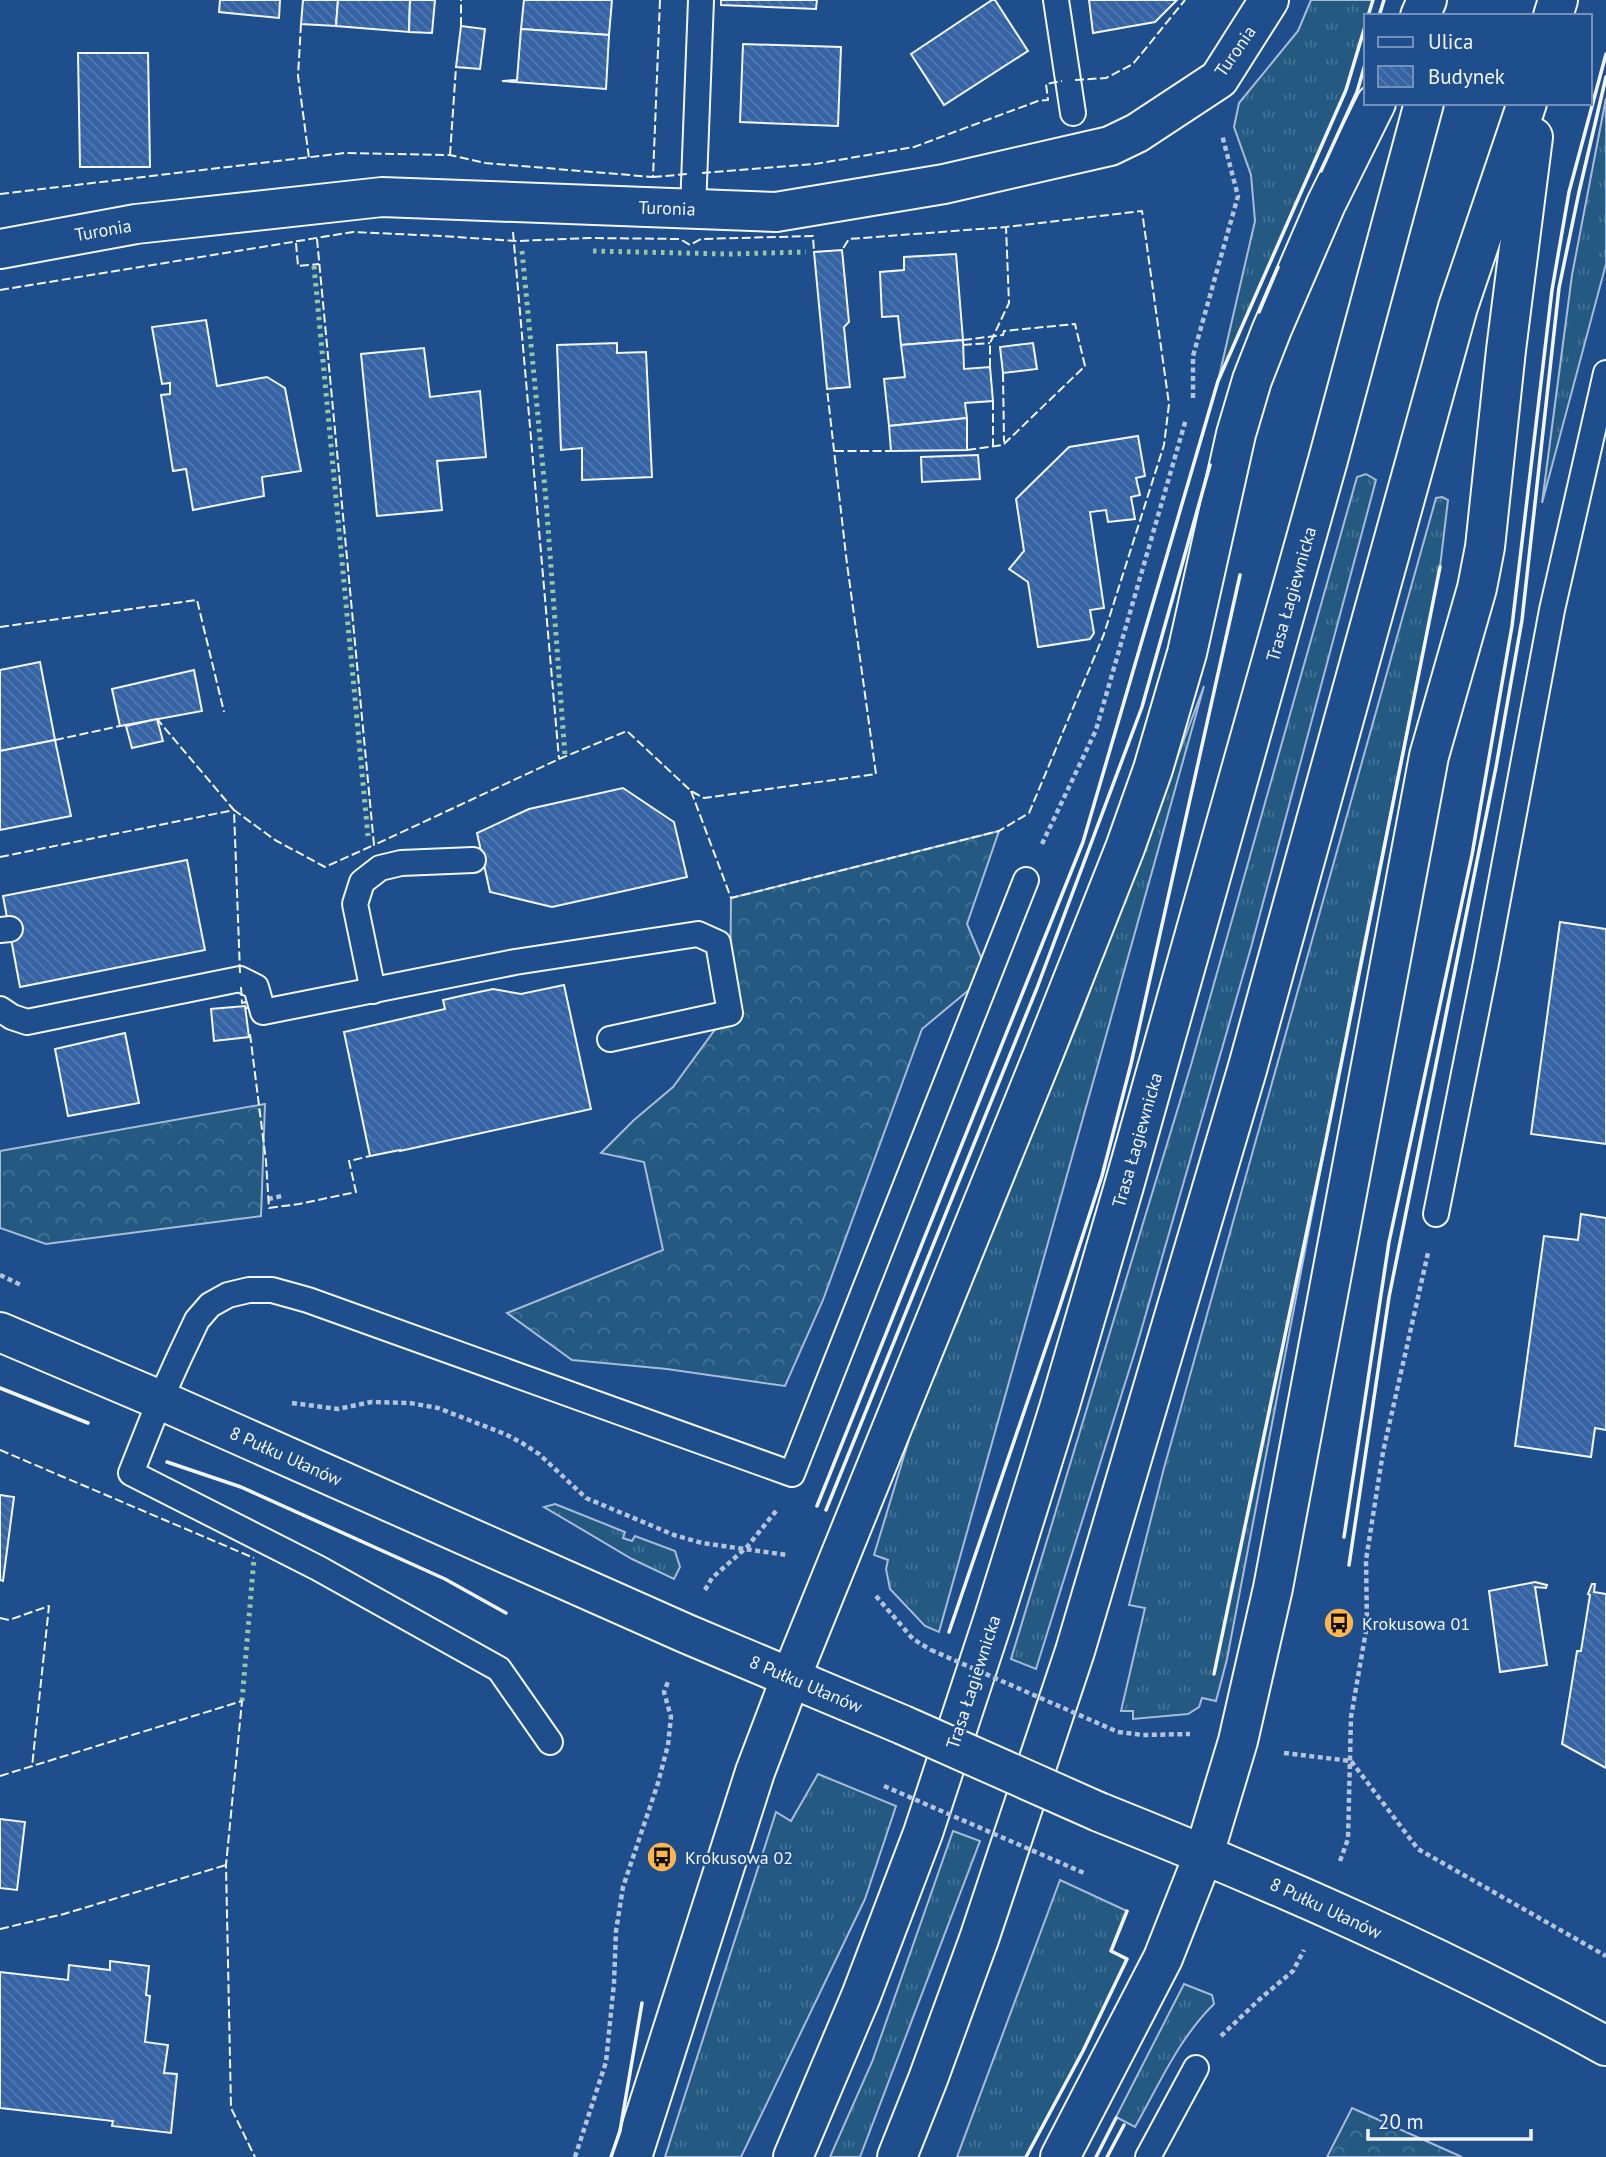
<svg xmlns="http://www.w3.org/2000/svg" width="1606" height="2157" viewBox="0 0 1606 2157" font-family="'PT Sans',sans-serif">
	<style>
		.grass { fill: url(#grass-tufts); stroke: #a8bbd7; stroke-width: 2 }
		.forest { fill: url(#forest-crowns); stroke: #a8bbd7; stroke-width: 2 }
		.building { fill: url(#building-back-hatch); stroke: #f2f6ff; stroke-width: 2 }
		.lines { fill: none; stroke-linecap: round; stroke-linejoin: round }
		.lane-casing { stroke: #f2f6ff; stroke-width: 28 }
		.street-casing { stroke: #f2f6ff; stroke-width: 42 }
		.secondary-casing { stroke: #f2f6ff; stroke-width: 42 }
		.path { stroke: #b3c4dc; stroke-width: 4.5; stroke-dasharray: 5 3.5; stroke-linecap: butt }
		.lane { stroke: #1f4e8c; stroke-width: 24 }
		.street { stroke: #1f4e8c; stroke-width: 38 }
		.secondary { stroke: #1f4e8c; stroke-width: 38 }
		.street-bridge-casing { stroke: #f2f6ff; stroke-width: 42; stroke-linecap: butt }
		.path-bridge { stroke: #b3c4dc; stroke-width: 4.5; stroke-dasharray: 5 3.5; stroke-linecap: butt }
		.street-bridge { stroke: #1f4e8c; stroke-width: 38 }
		.hedge { stroke: #97c8a6; stroke-width: 5; stroke-dasharray: 3.5 5; stroke-linecap: butt }
		.fence { stroke: #f2f6ff; stroke-width: 2; stroke-dasharray: 9 3.5; stroke-linecap: butt }
		.wall { stroke: #f2f6ff; stroke-width: 3.5 }
		.labels { text-anchor: middle; dominant-baseline: central; stroke-width: 5; stroke-linejoin: round; paint-order: stroke }
		.street-label { font-size: 18px; fill: #f2f6ff; stroke: #1f4e8c }
		.poi-label { font-size: 18px; fill: #f2f6ff; stroke: #1f4e8c; text-anchor: start }
	</style>
	<defs>
		<pattern id="grass-tufts" width="24" height="20" patternUnits="userSpaceOnUse" patternTransform="scale(1.75)"><rect width="24" height="20" fill="#245a82"/><path d="M3 7l-1-3M5 7V3M7 7l1-3M15 17l-1-3M17 17v-4M19 17l1-3" fill="none" stroke="#447295"/></pattern>
		<pattern id="forest-crowns" width="20" height="18" patternUnits="userSpaceOnUse" patternTransform="scale(1.75)"><rect width="20" height="18" fill="#245a82"/><path d="M2 6a3 3 0 1 1 6 0M12 15a3 3 0 1 1 6 0" fill="none" stroke="#447295"/></pattern>
		<pattern id="building-back-hatch" width="6" height="6" patternUnits="userSpaceOnUse" patternTransform="scale(1.75)"><rect width="6" height="6" fill="#3563a3"/><path d="M-1 5l2 2M0 0l6 6M5-1l2 2" fill="none" stroke="#537ab1"/></pattern>
	</defs>
	<rect width="100%" height="100%" fill="#1f4e8c"/>
	<g class="grass">
		<polygon points="1311,0 1373,0 1368,16 1366,16 1366,23 1346,90 1218,381 1255,221 1251,175 1234,127 1239,103 1298,31"/>
		<polygon points="1606,98 1606,264 1542,503 1572,275"/>
		<polygon points="1366,474 1376,480 1252,944 1137,1345 1036,1669 1011,1659 1191,1065 1357,477"/>
		<polygon points="1442,497 1448,500 1440,567 1361,958 1227,1659 1216,1701 1202,1698 1199,1707 1188,1714 1133,1719 1133,1711 1121,1711 1145,1608 1129,1605 1164,1468 1436,498"/>
		<polygon points="1204,686 939,1632 925,1626 890,1589 886,1569 888,1560 874,1555 920,1403 1079,1020"/>
		<polygon points="555,1504 625,1532 623,1538 632,1541 635,1536 675,1551 680,1567 674,1579 632,1559 544,1507"/>
		<polygon points="818,1774 896,1806 865,1899 741,2157 665,2157 776,1812 791,1821"/>
		<polygon points="953,1831 980,1841 860,2157 830,2157 872,2062"/>
		<polygon points="1060,1880 1127,1911 1111,1951 1127,1959 1083,2051 1026,2157 957,2157"/>
		<path d="M1184,1984l28,11 2,9c-35,34 -55,81 -79,123l-19,-10z"/>
	</g>
	<g class="forest">
		<polygon points="999,831 967,924 988,974 922,1029 823,1300 785,1386 667,1369 572,1360 507,1313 663,1250 644,1162 601,1153 634,1120 673,1087 730,1009 731,898"/>
		<polygon points="265,1104 261,1216 46,1244 0,1228 0,1151"/>
		<polygon points="1352,2108 1462,2157 1327,2157"/>
	</g>
	<g class="building">
		<polygon points="220,0 280,0 279,18 219,12"/>
		<polygon points="303,0 338,0 336,26 301,24"/>
		<polygon points="338,0 410,0 409,32 336,26"/>
		<polygon points="410,0 435,0 432,33 409,32"/>
		<polygon points="524,0 612,0 609,35 521,29"/>
		<polygon points="721,0 817,0 816,9 721,5"/>
		<polygon points="992,0 995,0 1028,51 944,105 911,54"/>
		<polygon points="1089,0 1177,0 1155,22 1093,33"/>
		<polygon points="461,26 485,29 480,69 456,67"/>
		<polygon points="521,29 609,35 606,89 502,81 517,80"/>
		<polygon points="743,44 841,47 838,126 740,122"/>
		<polygon points="78,53 148,53 150,167 80,167"/>
		<polygon points="842,250 849,322 844,327 850,387 827,389 814,252"/>
		<polygon points="956,254 963,340 901,345 898,316 882,317 880,272 904,270 904,257"/>
		<polygon points="206,320 217,386 267,377 285,388 301,471 262,477 264,496 193,510 186,469 173,471 161,395 170,394 170,383 162,384 152,327"/>
		<polygon points="963,340 964,369 990,367 993,401 965,403 967,418 889,426 884,379 905,377 901,345"/>
		<polygon points="617,343 617,353 646,352 652,477 582,480 582,448 561,450 557,345"/>
		<polygon points="1033,343 1037,369 1003,373 1000,347"/>
		<polygon points="424,348 430,397 480,391 486,457 437,461 442,510 377,516 361,354"/>
		<polygon points="967,418 967,450 891,451 889,426"/>
		<polygon points="1138,436 1145,476 1136,478 1140,495 1131,497 1135,519 1108,522 1106,510 1090,512 1104,608 1090,610 1094,633 1090,639 1038,647 1028,582 1009,569 1024,551 1016,499 1069,447"/>
		<polygon points="978,455 980,479 922,482 921,457"/>
		<polygon points="40,662 55,740 0,751 0,670"/>
		<polygon points="194,670 202,711 120,726 112,689"/>
		<polygon points="157,719 163,741 132,748 126,726"/>
		<polygon points="55,740 71,816 0,830 0,751"/>
		<polygon points="623,788 674,822 687,877 552,907 490,892 477,833 529,809"/>
		<polygon points="187,860 205,950 20,987 3,896"/>
		<polygon points="1560,922 1606,929 1606,1144 1531,1134"/>
		<polygon points="564,985 591,1109 400,1151 400,1150 370,1156 344,1032 445,1009 443,1000 465,995 493,989 521,994"/>
		<polygon points="245,1006 249,1037 214,1041 211,1009"/>
		<polygon points="125,1033 139,1103 68,1116 55,1049"/>
		<polygon points="1581,1214 1606,1218 1606,1430 1595,1428 1591,1457 1515,1446 1544,1236 1578,1240"/>
		<polygon points="0,1495 14,1497 3,1581 0,1580"/>
		<polygon points="1535,1582 1547,1585 1546,1588 1535,1587 1547,1665 1500,1672 1489,1591"/>
		<polygon points="1592,1584 1595,1584 1594,1592 1606,1594 1606,1768 1562,1744 1577,1651 1581,1651 1590,1595 1588,1594"/>
		<polygon points="0,1819 25,1822 17,1890 0,1888"/>
		<polygon points="110,1961 149,1966 146,1995 150,1996 145,2042 168,2045 164,2073 177,2074 171,2133 112,2126 113,2121 0,2108 0,1972 68,1980 69,1965 110,1970"/>
	</g>
	<g class="lines">
		<g class="lane-casing">
			<g id="lane">
				<polyline points="1056,0 1073,113"/>
				<polyline points="693,209 701,0"/>
				<polyline points="0,930 10,929"/>
				<polyline points="373,991 355,904 362,882 380,868 401,863 473,860"/>
				<polyline points="0,1009 12,1017 27,1022 240,979 256,987 263,1012 515,962 698,934 718,943 730,1013 610,1039"/>
				<polyline points="1436,1214 1486,963 1552,610 1606,373"/>
				<polyline points="550,1742 499,1669 318,1568 131,1473 160,1400 179,1358 197,1320 210,1305 228,1295 249,1290 272,1290 308,1300 792,1474 1026,880"/>
				<polyline points="1148,2157 1196,2068"/>
			</g>
		</g>
		<g class="street-casing">
			<g id="street">
				<polyline points="0,249 136,224 382,197 776,212 944,184 1110,146 1137,133 1219,79 1269,0"/>
				<polyline points="0,1332 160,1400 687,1634 903,1725"/>
				<path d="M1099,1812c173,69 344,144 507,234"/>
			</g>
		</g>
		<g class="secondary-casing">
			<g id="secondary">
				<polyline points="1420,16 1427,0"/>
				<polyline points="1553,16 1558,0"/>
				<polyline points="632,2157 755,1772 791,1677 1043,1055 1125,848 1153,769 1187,653 1236,434 1252,380 1272,329 1326,204 1376,103"/>
				<polyline points="793,2157 861,1996 923,1833 994,1617 1060,1405 1124,1186 1328,460 1424,103"/>
				<polyline points="897,2157 928,2079 979,1939 1075,1651 1247,1070 1458,307 1527,103"/>
				<polyline points="1060,2157 1163,1958 1204,1854 1238,1741 1273,1588 1429,756 1477,588 1485,547 1506,350 1533,137"/>
			</g>
		</g>
		<g class="path">
			<polyline points="1193,398 1193,356 1238,196 1222,135"/>
			<polyline points="1042,844 1096,730 1186,419"/>
			<polyline points="268,1199 282,1196"/>
			<polyline points="0,1275 21,1285"/>
			<polyline points="292,1403 338,1409 371,1402 410,1403 438,1408 505,1434 522,1443 539,1454 586,1498 674,1535 702,1543 787,1555"/>
			<polyline points="705,1590 712,1578 747,1547 776,1511"/>
			<polyline points="876,1596 913,1639 931,1650"/>
			<polyline points="1118,1732 1143,1735 1190,1734"/>
			<polyline points="1284,1753 1351,1761 1418,1849 1606,1956"/>
			<polyline points="1340,1861 1348,1839 1351,1717 1367,1625 1366,1560 1383,1452 1428,1253"/>
			<polyline points="1221,2036 1261,1998 1293,1971 1304,1950"/>
			<polyline points="575,2157 606,2062 614,1983 616,1931 623,1887 658,1783 668,1745 671,1717 664,1692 669,1679"/>
		</g>
		<use href="#lane" class="lane"/>
		<use href="#street" class="street"/>
		<use href="#secondary" class="secondary"/>
		<g class="street-bridge-casing">
			<polyline id="street-bridge" points="903,1725 1099,1812"/>
		</g>
		<g class="path-bridge">
			<polyline points="931,1650 1118,1732"/>
			<polyline points="884,1786 1084,1873"/>
		</g>
		<use href="#street-bridge" class="street-bridge"/>
		<g class="hedge">
			<polyline points="522,251 546,500 565,756"/>
			<polyline points="593,251 728,254 806,252"/>
			<polyline points="314,266 368,836"/>
			<polyline points="242,1701 254,1558"/>
		</g>
		<g class="fence">
			<polyline points="301,24 298,76 309,158"/>
			<polyline points="461,26 461,0"/>
			<polyline points="1075,80 1106,78 1133,64 1185,0"/>
			<polyline points="450,155 456,67"/>
			<polyline points="702,173 815,164 914,147 1038,101 1048,100 1046,84 1062,81"/>
			<polyline points="653,177 688,174"/>
			<polyline points="0,194 345,153 450,155 485,163 653,177 660,0"/>
			<polyline points="513,232 559,759"/>
			<polyline points="317,239 374,845 559,759 627,731 691,791 704,798 876,774 847,564 827,389"/>
			<polyline points="296,243 298,266 319,264"/>
			<polyline points="0,290 353,232 441,236 517,241 590,238 680,239 690,245 701,239 813,236 814,252"/>
			<polyline points="963,340 1003,335 1004,331 1075,324 1085,366 1003,445 967,450"/>
			<polyline points="963,345 990,343"/>
			<polyline points="990,367 990,343 1009,303 1006,227"/>
			<polyline points="1003,373 1004,442"/>
			<polyline points="993,401 993,447"/>
			<polyline points="835,451 891,451"/>
			<polyline points="0,627 197,600 224,712"/>
			<polyline points="55,740 120,726"/>
			<polyline points="691,791 731,898 999,831 1029,813 1104,634 1164,445 1169,404 1142,211 1006,227 849,239 842,250"/>
			<polyline points="0,857 234,810 157,719"/>
			<polyline points="240,973 234,810 275,840 325,867 374,845"/>
			<polyline points="241,987 242,1003 246,1002 247,1009"/>
			<polyline points="250,1034 266,1161 269,1208 299,1204 356,1192 349,1161 370,1156"/>
			<polyline points="0,1450 254,1558"/>
			<polyline points="0,1618 9,1620 49,1606 32,1767"/>
			<polyline points="0,1776 242,1701 226,1865 231,2108 255,2157"/>
			<polyline points="0,1929 64,1914 226,1865"/>
		</g>
		<g class="wall">
			<polyline points="1368,16 1373,0"/>
			<polyline points="1379,16 1384,0"/>
			<polyline points="1321,171 1357,92 1366,61"/>
			<polyline points="1259,312 1278,267"/>
			<polyline points="0,1388 88,1423"/>
			<polyline points="167,1462 241,1487 445,1579 506,1613"/>
			<polyline points="817,1506 1083,842 1218,381 1346,90 1366,23"/>
			<polyline points="826,1510 1037,988 1142,707 1210,465"/>
			<polyline points="1344,1537 1389,1242 1472,855 1512,626 1552,290 1569,192 1606,54"/>
			<polyline points="1349,1565 1389,1297 1496,767 1522,620 1559,288 1579,192 1606,77"/>
			<polyline points="949,1632 1057,1315 1102,1176 1131,1064 1240,575"/>
			<polyline points="1214,1674 1326,1140 1440,567"/>
			<polyline points="611,2157 620,2131 642,2003"/>
			<polyline points="1026,2157 1083,2051 1127,1959 1111,1951 1127,1911"/>
			<polyline points="1096,2157 1116,2118"/>
			<polyline points="1107,2157 1124,2125"/>
		</g>
	</g>
	<defs>
		<g id="bus-disc" transform="scale(1.575)"><circle r="9.5" fill="#ffb74d" stroke="#1f4e8c"/><path d="M-5-6H5V4H4V6H2V4H-2V6H-4V4H-5ZM-3.5-4V0h7V-4ZM-3.5 1.2v1.5H-2V1.2ZM2 1.2v1.5H3.5V1.2Z" fill="#111"/></g>
	</defs>
	<g fill-rule="evenodd">
		<use href="#bus-disc" x="1339" y="1623"/>
		<use href="#bus-disc" x="662" y="1857"/>
	</g>
	<g class="labels">
		<g class="street-label">
			<text transform="translate(1235 51) rotate(-55)">Turonia</text>
			<text transform="translate(667 208) rotate(2)">Turonia</text>
			<text transform="translate(103 230) rotate(-10)">Turonia</text>
			<text transform="translate(1291 594) rotate(-74)">Trasa Łagiewnicka</text>
			<text transform="translate(1137 1140) rotate(-74)">Trasa Łagiewnicka</text>
			<text transform="translate(286 1456) rotate(24)">8 Pułku Ułanów</text>
			<text transform="translate(973 1682) rotate(-72)">Trasa Łagiewnicka</text>
			<text transform="translate(806 1684) rotate(23)">8 Pułku Ułanów</text>
			<text transform="translate(1326 1908) rotate(25)">8 Pułku Ułanów</text>
		</g>
		<g class="poi-label">
			<text x="1362" y="1623">Krokusowa 01</text>
			<text x="685" y="1857">Krokusowa 02</text>
		</g>
	</g>
	<rect x="1364" y="14" width="228" height="91" fill="#1f4e8c" stroke="#7391ba" stroke-width="2"/>
	<rect x="1378" y="37" width="35" height="10" fill="#1f4e8c" stroke="#7391ba" stroke-width="2"/>
	<text x="1428" y="49" font-size="21" fill="#f2f6ff">Ulica</text>
	<rect x="1378" y="66" width="35" height="21" fill="url(#building-back-hatch)" stroke="#7391ba" stroke-width="2"/>
	<text x="1428" y="84" font-size="21" fill="#f2f6ff">Budynek</text>
	<path d="M1368 2129v10h163v-10" fill="none" stroke="#f2f6ff" stroke-width="3.5"/>
	<text x="1378" y="2129" font-size="21" fill="#f2f6ff" stroke="#1f4e8c" stroke-width="5" paint-order="stroke">20 m</text>
</svg>
